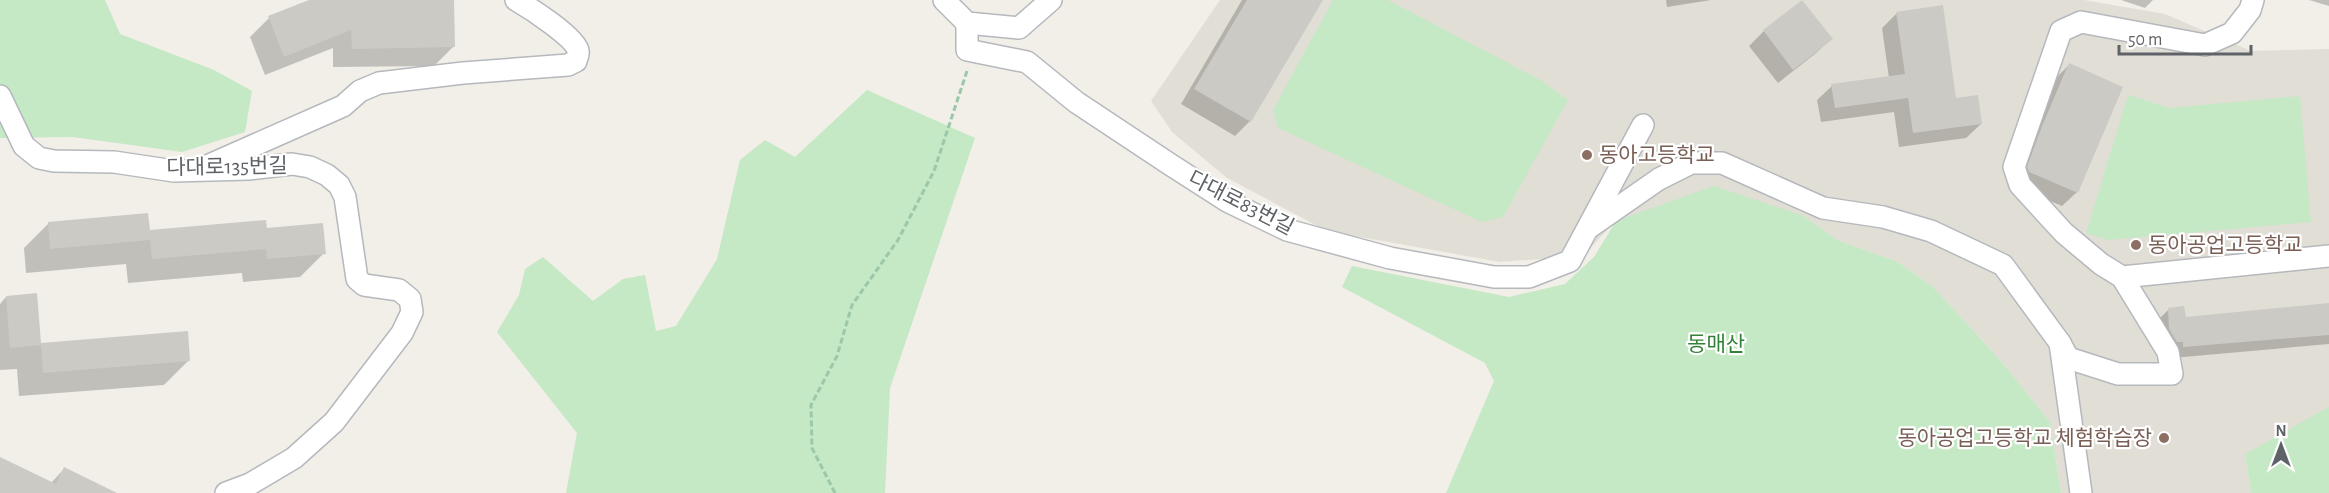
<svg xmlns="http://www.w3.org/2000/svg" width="2329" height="493" viewBox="0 0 2329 493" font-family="'Alegreya Sans','Noto Sans KR',sans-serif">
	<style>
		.education { fill: #e1ded6 }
		.green { fill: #c5e8c5 }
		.shadow { fill: #0003 }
		.building { fill: #cccac5 }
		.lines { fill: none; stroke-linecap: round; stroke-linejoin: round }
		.minor-casing { stroke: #b5b8bc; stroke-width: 24 }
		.path { stroke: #9cc7a9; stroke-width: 3; stroke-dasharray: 6 3; stroke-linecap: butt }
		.minor { stroke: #fff; stroke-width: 21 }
		.education-dot { fill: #8d6e63; stroke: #fff; stroke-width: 2 }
		.labels { text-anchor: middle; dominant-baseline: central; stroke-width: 4.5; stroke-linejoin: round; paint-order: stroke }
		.education-label { font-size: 21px; fill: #785e54; stroke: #fff; text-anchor: start }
		.street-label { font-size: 21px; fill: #5f6368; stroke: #fff }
		.park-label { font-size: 21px; fill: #348238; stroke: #fff }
	</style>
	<rect width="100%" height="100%" fill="#f1efe8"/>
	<polygon class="education" points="1220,0 2084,0 2165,14 2251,51 2329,49 2329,409 2245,454 2251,493 2061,493 2050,422 2001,361 1934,288 1898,262 1837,240 1804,216 1616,221 1583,256 1500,262 1327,231 1227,178 1172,132 1151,101"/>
	<g class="green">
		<polygon points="0,0 105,0 120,34 214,70 252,91 245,132 182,152 73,137 0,138"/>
		<polygon points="1333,0 1388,0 1542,81 1568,100 1503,217 1482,222 1278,128 1273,110"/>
		<polygon points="867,90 975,138 890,388 885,493 566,493 577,433 497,332 519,295 525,269 543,257 593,301 623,279 645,275 656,331 676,326 717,259 740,160 765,140 795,157"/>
		<polygon points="2128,95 2170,108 2300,96 2311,222 2108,240 2086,233"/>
		<polygon points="1714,186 1804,216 1837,240 1898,262 1934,288 2001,361 2050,422 2061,493 1446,493 1494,381 1485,363 1342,287 1352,266 1509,297 1565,284 1594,257 1616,221"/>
		<polygon points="2329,407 2329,493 2251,493 2245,454"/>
	</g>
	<g class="shadow">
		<polygon points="313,0 452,0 453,47 434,66 333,67 333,48 265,75 250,37 269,18"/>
		<polygon points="1242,0 1321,0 1250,121 1235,136 1181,104"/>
		<polygon points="1666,0 1711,0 1667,7"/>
		<polygon points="2121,0 2153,0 2145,8"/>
		<polygon points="2309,0 2329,0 2329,6"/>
		<polygon points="1801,2 1831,39 1816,53 1778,83 1749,46 1764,31"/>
		<polygon points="1897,13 1955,100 1981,124 1966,138 1899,147 1894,112 1821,122 1817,100 1832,86 1889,78 1882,28"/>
		<polygon points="2069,65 2077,192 2062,206 2015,186 2054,80"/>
		<polygon points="49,223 148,231 265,230 324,253 300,277 243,282 242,273 128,283 126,264 26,273 24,248"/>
		<polygon points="6,297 40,345 189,360 164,385 19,396 17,369 0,370 0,304"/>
		<polygon points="2329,304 2329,344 2172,358 2157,321 2168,310 2184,318"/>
		<polygon points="0,459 51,483 64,469 98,493 0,493"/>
	</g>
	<g class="building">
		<polygon points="309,0 454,0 455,47 352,49 351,30 284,57 268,16"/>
		<polygon points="1247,0 1323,0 1251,122 1194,89"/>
		<polygon points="1802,0 1833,39 1793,70 1763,30"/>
		<polygon points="1943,5 1956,98 1978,95 1982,124 1913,133 1908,98 1835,108 1831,84 1905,74 1896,12"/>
		<polygon points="2069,63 2123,87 2078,193 2029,172 2027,167 2042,126"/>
		<polygon points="148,213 150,230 266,220 267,228 323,223 326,254 267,259 266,249 152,259 150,240 50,249 48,222"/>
		<polygon points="37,293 41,343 188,331 190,361 43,373 41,345 10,348 6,296"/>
		<polygon points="2329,303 2329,335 2183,347 2183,342 2177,342 2169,329 2168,308 2184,306 2186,317"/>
		<polygon points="0,457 56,484 64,467 117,493 0,493"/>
	</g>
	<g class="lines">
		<g class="minor-casing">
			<g id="minor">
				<polyline points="944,0 967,23 1019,28 1051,0"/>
				<polyline points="967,23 967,50 1027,62 1076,102 1171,165 1227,201 1287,230 1390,258 1494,277 1529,277 1570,261 1643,125"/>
				<polyline points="0,96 24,146 39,158 54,161 114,162 174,171 248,169 292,164 310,167 327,175 339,185 345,197 357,279 364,285 399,290 410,299 412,312 402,333 334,422 294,458 250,484 226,493"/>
				<path d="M207,166l136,-60 17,-15 19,-8 84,-10 105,-8 8,-4c1,-4 3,-7 2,-10 -1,-13 -50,-44 -62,-51"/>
				<polyline points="1590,227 1659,179 1691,163 1722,163 1823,208 1883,217 1931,231 2003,265 2060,343 2081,493"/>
				<polyline points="2122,277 2329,256"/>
				<polyline points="2060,343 2068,358 2118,374 2172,374 2168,352 2122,277 2101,264 2064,233 2020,185 2014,167 2061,31 2081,22 2205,45 2232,33 2250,10 2253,0"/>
			</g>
		</g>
		<polyline class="path" points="835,493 812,448 811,405 837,356 852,305 898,240 934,171 968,68"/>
		<use href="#minor" class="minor"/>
	</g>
	<g class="education-dot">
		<circle cx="1587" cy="155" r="6"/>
		<circle cx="2136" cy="245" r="6"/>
		<circle cx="2164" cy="438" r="6"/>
	</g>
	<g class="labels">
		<g class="education-label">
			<text x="1599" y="155">동아고등학교</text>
			<text x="2148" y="245">동아공업고등학교</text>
			<text x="2152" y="438" text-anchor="end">동아공업고등학교 체험학습장</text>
		</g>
		<g class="street-label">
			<text transform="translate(227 167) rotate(-1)">다대로135번길</text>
			<text transform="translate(1241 203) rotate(27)">다대로83번길</text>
		</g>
		<g class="park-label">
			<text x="1716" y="344">동매산</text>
		</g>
	</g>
	<g transform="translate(2281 445)" stroke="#ffffff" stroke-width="4.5" paint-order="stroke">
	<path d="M0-4.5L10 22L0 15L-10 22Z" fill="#5f6368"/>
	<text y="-9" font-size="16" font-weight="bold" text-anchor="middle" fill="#5f6368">N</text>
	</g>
	<path d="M2119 45v9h132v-9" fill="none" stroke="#5f6368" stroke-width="3"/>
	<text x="2128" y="45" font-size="18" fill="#5f6368" stroke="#ffffff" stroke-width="4.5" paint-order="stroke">50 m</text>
</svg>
